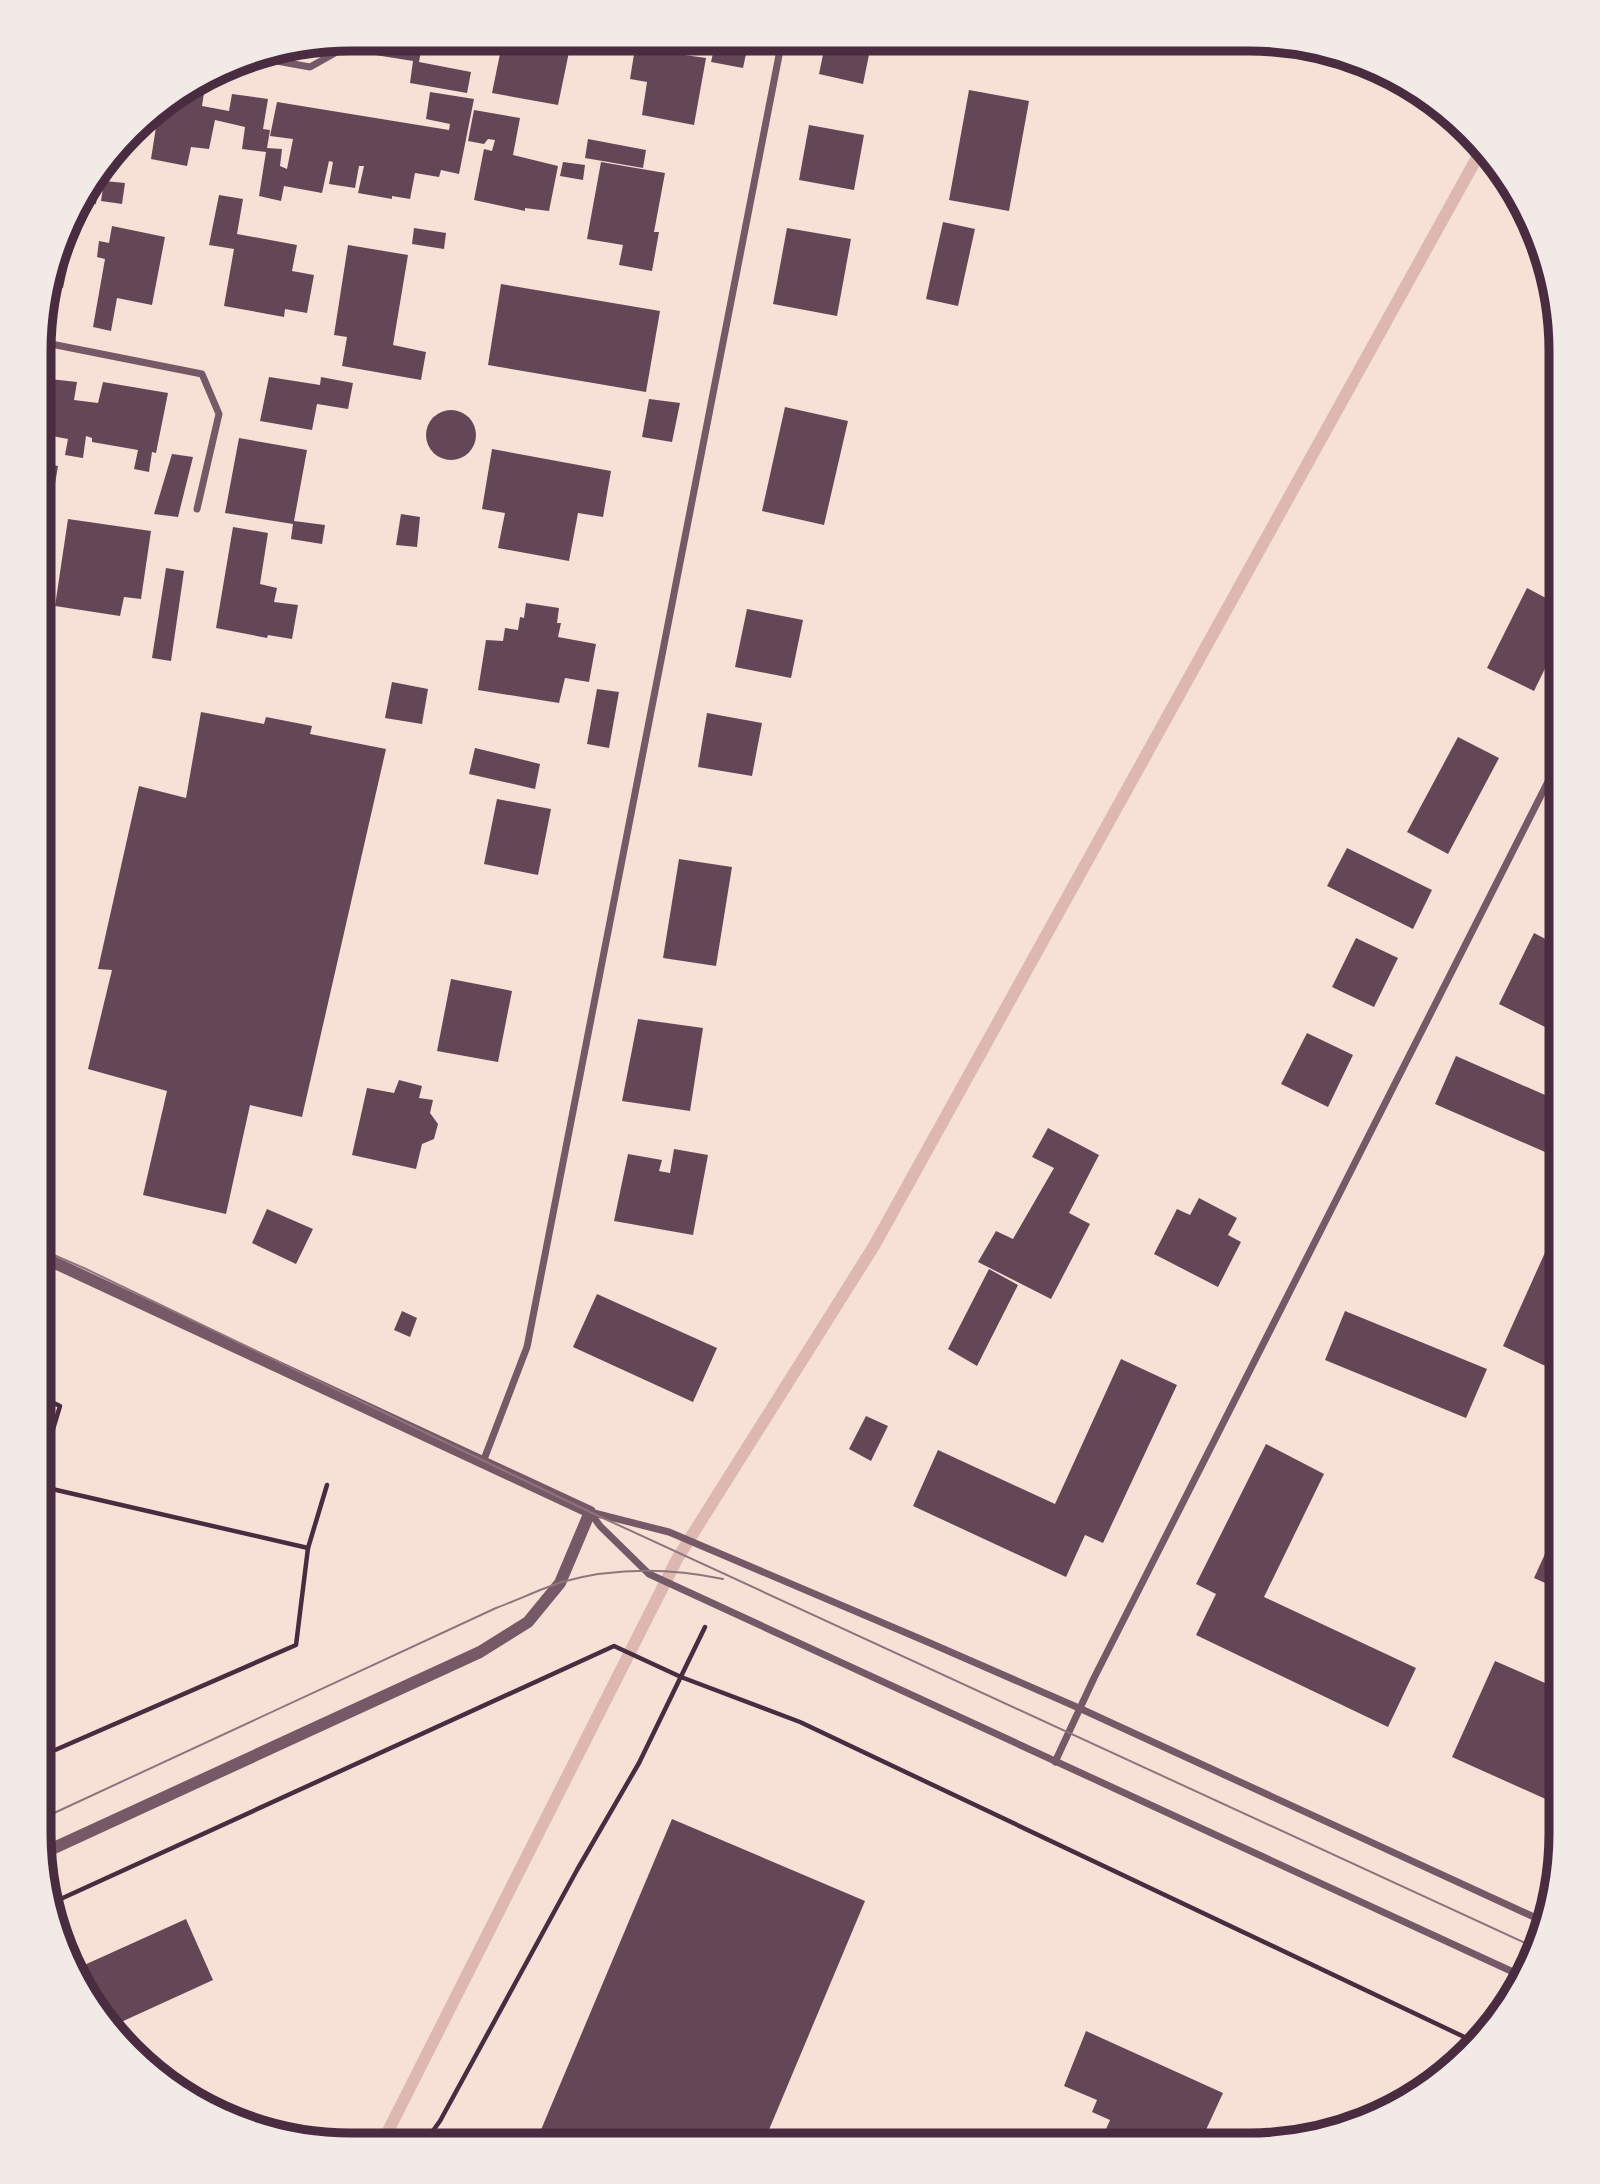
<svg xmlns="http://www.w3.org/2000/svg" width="1600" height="2184" viewBox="0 0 1600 2184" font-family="Ubuntu,sans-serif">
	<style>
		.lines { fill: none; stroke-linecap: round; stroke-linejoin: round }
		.stream { stroke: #dcb8b0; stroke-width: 12 }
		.building { fill: #644757 }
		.path { stroke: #4a2c40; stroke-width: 4.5 }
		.minor { stroke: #755966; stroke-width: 7 }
		.tertiary { stroke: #755966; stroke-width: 12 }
		.tram { stroke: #8f747c; stroke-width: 2 }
		.rim { fill: none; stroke: #4a2c40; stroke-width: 9 }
	</style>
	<rect width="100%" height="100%" fill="#f7e1d7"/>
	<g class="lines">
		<polyline class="stream" points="382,2143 677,1559 874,1246 1484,145"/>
	</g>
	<g class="building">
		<polygon points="372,39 449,39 447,48 422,45 419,62 471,72 467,93 410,83 413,61 369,54"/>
		<polygon points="503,39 569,52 558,105 492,93"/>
		<polygon points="671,39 692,39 708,40 706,50 670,44"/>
		<polygon points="716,40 749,40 743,68 711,62"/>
		<polygon points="826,40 872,40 863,84 819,74"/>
		<polygon points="635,48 706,58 694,125 642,115 647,82 630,79"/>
		<polygon points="198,85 205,86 202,106 229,111 232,94 268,99 263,129 270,130 267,148 282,149 280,166 287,169 293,139 270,136 277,102 449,130 450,124 426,119 430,92 474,99 459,174 441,170 439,177 415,173 410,199 392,196 392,199 358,193 364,166 359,166 355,188 329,184 333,162 329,161 322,193 284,186 281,201 259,196 266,152 242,149 245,127 215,120 209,149 191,147 187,166 151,159 156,127 138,125 145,116"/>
		<polygon points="969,90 1029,101 1009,211 949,200"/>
		<polygon points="474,110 520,118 513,155 558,166 549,211 525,208 525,211 474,200 484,149 492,151 495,140 488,139 484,144 468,141"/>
		<polygon points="809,125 864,135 854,190 799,180"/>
		<polygon points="588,139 646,150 643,168 585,158"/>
		<polygon points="563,162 585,165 583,180 560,176"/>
		<polygon points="601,162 665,173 654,232 659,232 652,271 619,265 623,245 587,239"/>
		<polygon points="92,180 99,181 96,204 78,201"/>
		<polygon points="104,181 125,183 122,204 101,201"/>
		<polygon points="219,195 243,199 237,234 297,245 292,271 314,275 307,313 285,309 284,317 224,306 234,249 209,245"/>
		<polygon points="943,222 975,229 958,306 926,299"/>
		<polygon points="112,226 165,237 152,305 117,298 111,331 93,327 105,259 97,257 99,241 109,243"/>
		<polygon points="414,228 446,233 444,249 412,244"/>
		<polygon points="787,228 851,239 837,316 773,304"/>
		<polygon points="348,245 408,255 393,345 426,352 421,380 342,366 347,337 334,335"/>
		<polygon points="62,249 71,250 63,288 49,285"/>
		<polygon points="501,284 660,311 646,392 488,365"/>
		<polygon points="41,371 51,373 50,379 77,382 74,400 98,403 103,382 168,393 156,453 152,452 149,472 134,469 138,450 92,442 92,438 86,436 83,458 65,455 68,439 41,434"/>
		<polygon points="269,377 320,385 321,377 353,383 348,409 317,404 312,430 260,421"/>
		<polygon points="649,399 680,403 672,442 642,437"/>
		<polygon points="785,407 848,421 824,525 762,511"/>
		<circle cx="451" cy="435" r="25"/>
		<polygon points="239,438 307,450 294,521 325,525 322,544 291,539 293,524 225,513"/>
		<polygon points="492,449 611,471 603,517 578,513 569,561 498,548 505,513 482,509"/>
		<polygon points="172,454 193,457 178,517 154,514"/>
		<polygon points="41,463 58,466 54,490 41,488"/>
		<polygon points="401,514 420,517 417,547 396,545"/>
		<polygon points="68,519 151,531 141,599 124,597 120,616 55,606"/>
		<polygon points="41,525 52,527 49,547 41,545"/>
		<polygon points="233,527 268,533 260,584 277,588 274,602 298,605 292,639 268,635 267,638 216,628"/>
		<polygon points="166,568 184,571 171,661 152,658"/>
		<polygon points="1527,588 1561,606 1561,636 1534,691 1487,668"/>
		<polygon points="526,603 559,608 557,623 561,623 558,637 596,644 589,682 565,678 559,703 478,690 486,640 503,641 505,628 518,630 520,617 524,618"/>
		<polygon points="747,609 803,620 791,678 735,667"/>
		<polygon points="392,682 428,689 422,724 385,718"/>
		<polygon points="597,689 619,692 609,748 587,744"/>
		<polygon points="201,712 264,724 266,717 312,726 310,734 386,749 302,1117 250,1105 226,1214 143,1195 167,1091 88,1069 112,970 98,969 139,786 186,798"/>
		<polygon points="707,713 762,723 752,776 698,767"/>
		<polygon points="1458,737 1499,758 1448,854 1407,832"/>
		<polygon points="475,748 540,764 535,789 469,774"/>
		<polygon points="497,799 551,809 538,875 484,864"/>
		<polygon points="1347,848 1432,890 1413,929 1327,886"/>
		<polygon points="679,859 732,867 716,966 663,958"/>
		<polygon points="1534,933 1561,947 1561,1000 1547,1028 1499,1004"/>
		<polygon points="1356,938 1398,958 1374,1007 1332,987"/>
		<polygon points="451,979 512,991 498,1062 437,1051"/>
		<polygon points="638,1019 703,1028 690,1111 622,1101"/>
		<polygon points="1307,1033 1353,1055 1328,1107 1281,1084"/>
		<polygon points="1456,1056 1561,1102 1561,1159 1435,1104"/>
		<polygon points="399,1080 422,1086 419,1098 433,1100 430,1113 438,1124 434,1139 422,1144 416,1169 352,1155 367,1088 394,1093"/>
		<polygon points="1048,1128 1099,1155 1069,1213 1090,1224 1051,1299 978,1262 996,1231 1013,1239 1054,1168 1032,1157"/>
		<polygon points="674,1149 708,1155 693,1235 614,1221 628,1154 662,1160 659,1171 670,1173"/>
		<polygon points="1199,1198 1237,1218 1228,1235 1241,1242 1218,1287 1154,1254 1177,1209 1190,1215"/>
		<polygon points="267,1209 313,1229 296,1264 252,1243"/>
		<polygon points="1561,1217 1561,1355 1554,1370 1503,1346"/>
		<polygon points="989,1269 1018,1285 977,1366 948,1349"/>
		<polygon points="597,1294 717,1348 693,1402 573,1347"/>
		<polygon points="402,1311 417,1318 410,1337 394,1330"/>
		<polygon points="1345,1311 1487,1369 1466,1418 1325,1360"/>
		<polygon points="1121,1359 1177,1385 1103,1543 1085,1535 1066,1577 913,1506 938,1450 1055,1504"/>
		<polygon points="866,1416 888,1426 871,1461 849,1449"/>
		<polygon points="1266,1444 1324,1474 1264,1597 1416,1668 1388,1727 1196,1635 1216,1594 1196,1584"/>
		<polygon points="1561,1519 1561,1590 1534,1578"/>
		<polygon points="1495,1661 1561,1690 1561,1806 1452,1757"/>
		<polygon points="672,1819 865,1901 763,2144 535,2144"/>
		<polygon points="186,1919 213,1980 108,2028 71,1971"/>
		<polygon points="1086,2031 1223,2093 1199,2145 1194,2145 1165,2132 1160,2144 1143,2137 1138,2145 1099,2145 1110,2120 1092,2112 1097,2100 1064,2086"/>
	</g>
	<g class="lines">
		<g class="path">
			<polyline points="39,1475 60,1406 39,1396"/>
			<polyline points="39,1486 308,1548"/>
			<polyline points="39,1757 296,1645 308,1548 327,1485"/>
			<polyline points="54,1902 614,1646 681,1677 800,1722 1477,2043"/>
			<polyline points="424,2143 440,2121 577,1870 639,1763 705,1627"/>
		</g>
		<g class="minor">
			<polyline points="248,56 310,67 335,53 339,40"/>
			<polyline points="41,342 202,374 219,414 197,509"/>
			<polyline points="483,1462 527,1347 782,40"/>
			<polyline points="590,1512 600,1526 649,1574 1524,1977"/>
			<polyline points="590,1512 669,1532 930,1643 1079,1708 1547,1923"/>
			<polyline points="1055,1762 1094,1678 1561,756"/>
		</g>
		<polyline class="tertiary" points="40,1256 590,1512 560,1583 528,1622 480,1652 43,1853"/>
		<g class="tram">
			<polyline points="40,1249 86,1269 590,1512 1538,1949"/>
			<path d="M39,1820l457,-212c22,-8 44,-19 66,-26 54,-15 107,-14 161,-3"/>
		</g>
	</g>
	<path d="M0 0H1600V2184H0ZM351 51H1249A300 300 0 0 1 1549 351V1833A300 300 0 0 1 1249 2133H351A300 300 0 0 1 51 1833V351A300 300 0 0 1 351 51Z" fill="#f1eae7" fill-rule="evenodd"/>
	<path class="rim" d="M351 51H1249A300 300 0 0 1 1549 351V1833A300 300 0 0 1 1249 2133H351A300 300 0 0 1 51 1833V351A300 300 0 0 1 351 51Z"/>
</svg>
